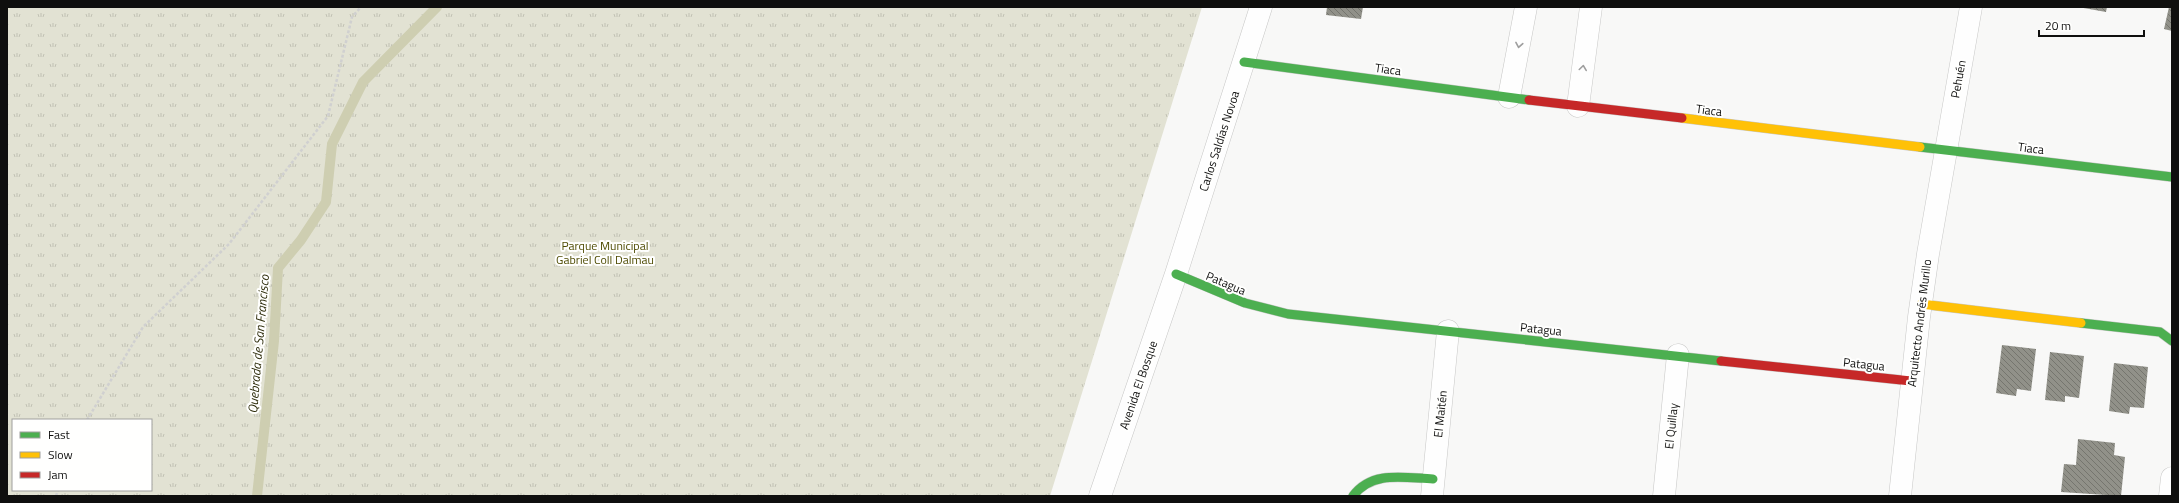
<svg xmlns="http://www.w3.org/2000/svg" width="2179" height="503" viewBox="0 0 2179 503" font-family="'Titillium Web',sans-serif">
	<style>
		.park { fill: url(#park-tufts); fill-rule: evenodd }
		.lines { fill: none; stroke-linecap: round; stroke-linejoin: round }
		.stream { stroke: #ceceb1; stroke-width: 10 }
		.building { fill: url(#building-back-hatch) }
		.street-casing { stroke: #c7c7c6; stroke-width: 23 }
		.fast-casing { stroke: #c7c7c6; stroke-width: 10 }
		.slow-casing { stroke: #c7c7c6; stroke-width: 10 }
		.jam-casing { stroke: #c7c7c6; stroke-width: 10 }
		.path { stroke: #d0d0d0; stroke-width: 2.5; stroke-dasharray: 3 2; stroke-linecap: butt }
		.street { stroke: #fefefe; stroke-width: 22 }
		.fast { stroke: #4caf50; stroke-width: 9 }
		.slow { stroke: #ffc107; stroke-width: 9 }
		.jam { stroke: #c62828; stroke-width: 9 }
		.oneway { stroke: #9e9e9e }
		.labels { text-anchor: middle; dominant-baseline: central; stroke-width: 4; stroke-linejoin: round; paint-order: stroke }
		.street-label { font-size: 12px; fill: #0f0f0e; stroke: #fffffe }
		.park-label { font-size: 12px; fill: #4f4c03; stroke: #fffffe }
		.water-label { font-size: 13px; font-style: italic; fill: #2d2c0a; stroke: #fffffe }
	</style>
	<defs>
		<pattern id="park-tufts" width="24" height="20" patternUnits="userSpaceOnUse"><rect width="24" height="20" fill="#e2e2d3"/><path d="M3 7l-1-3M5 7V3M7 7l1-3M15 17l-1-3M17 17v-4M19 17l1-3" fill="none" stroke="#c1c1b4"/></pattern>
		<pattern id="building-back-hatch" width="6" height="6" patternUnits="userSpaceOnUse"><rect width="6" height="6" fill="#919189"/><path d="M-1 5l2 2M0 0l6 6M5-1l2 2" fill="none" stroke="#75756e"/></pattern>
	</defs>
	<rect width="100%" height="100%" fill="#f8f8f7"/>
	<path class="park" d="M7,7h1195l-152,489h-1043zM13,420h138v70h-138z"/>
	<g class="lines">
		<polyline class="stream" points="257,496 274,341 278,268 301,240 326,202 332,144 363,82 437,7"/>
	</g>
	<g class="building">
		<polygon points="1327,7 1363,7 1361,19 1326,15"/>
		<polygon points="2078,7 2107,7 2106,12"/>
		<polygon points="2169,7 2172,7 2172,31 2164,29"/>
		<polygon points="2002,345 2036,349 2031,391 2017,389 2016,396 1996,393"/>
		<polygon points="2050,352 2084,356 2079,398 2065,396 2065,402 2045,400"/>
		<polygon points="2114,363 2148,367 2144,408 2130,407 2129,414 2109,411"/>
		<polygon points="2078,439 2115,443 2114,455 2125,457 2121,496 2061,492 2064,464 2076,465"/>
	</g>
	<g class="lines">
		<g class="street-casing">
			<g id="street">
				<polyline points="1509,97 1526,7"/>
				<polyline points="1578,106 1591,7"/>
				<polyline points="1100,496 1176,274 1261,7"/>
				<polyline points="1432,496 1448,331"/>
				<polyline points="1664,496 1678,355"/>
				<polyline points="1900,496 1919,317 1928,254 1971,7"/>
				<polyline points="2170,496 2172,478"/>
			</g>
		</g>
		<g class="fast-casing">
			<g id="fast">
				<polyline points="1244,62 1529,100"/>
				<polyline points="1920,147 2172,177"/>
				<polyline points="1176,274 1245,303 1288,314 1721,361"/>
				<polyline points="2081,323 2160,332 2172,341"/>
				<path d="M1353,496c19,-26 52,-18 80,-17"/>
			</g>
		</g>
		<g class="slow-casing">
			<g id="slow">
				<polyline points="1682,118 1920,147"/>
				<polyline points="1921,304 2081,323"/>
			</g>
		</g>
		<g class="jam-casing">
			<g id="jam">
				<polyline points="1529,100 1682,118"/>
				<polyline points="1721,361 1911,381"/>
			</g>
		</g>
		<g class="path">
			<polyline points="87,420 143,327 229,244 328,116 352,17 361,7"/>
			<polyline points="56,496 58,490"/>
		</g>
		<use href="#street" class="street"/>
		<use href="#fast" class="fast"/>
		<use href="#slow" class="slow"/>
		<use href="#jam" class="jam"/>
	</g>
	<defs><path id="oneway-chevron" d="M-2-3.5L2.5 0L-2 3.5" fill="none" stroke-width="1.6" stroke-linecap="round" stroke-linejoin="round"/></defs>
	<g class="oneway">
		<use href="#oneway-chevron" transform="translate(1519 45) rotate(100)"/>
		<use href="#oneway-chevron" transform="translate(1583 68) rotate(-82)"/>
	</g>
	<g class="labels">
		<g class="street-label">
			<text transform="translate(1388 69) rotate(8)">Tiaca</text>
			<text transform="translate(1958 79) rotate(-80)">Pehuén</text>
			<text transform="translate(1709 110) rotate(7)">Tiaca</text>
			<text transform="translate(1219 141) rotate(-72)">Carlos Saldías Novoa</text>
			<text transform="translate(2031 148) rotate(7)">Tiaca</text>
			<text transform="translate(1226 283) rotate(23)">Patagua</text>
			<text transform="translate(1919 323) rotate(-83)">Arquitecto Andrés Murillo</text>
			<text transform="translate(1541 329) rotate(6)">Patagua</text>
			<text transform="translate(1864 364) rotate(6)">Patagua</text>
			<text transform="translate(1138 385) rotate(-71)">Avenida El Bosque</text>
			<text transform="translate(1440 414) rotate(-84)">El Maitén</text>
			<text transform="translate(1671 426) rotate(-84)">El Quillay</text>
		</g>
		<g class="park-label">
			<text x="605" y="245">Parque Municipal<tspan x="605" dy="14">Gabriel Coll Dalmau</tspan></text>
		</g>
		<g class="water-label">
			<text transform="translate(258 344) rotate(-85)">Quebrada de San Francisco</text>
		</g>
	</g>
	<rect width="2179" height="503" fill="none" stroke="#0f0f0e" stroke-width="16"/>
	<rect x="12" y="419" width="140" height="72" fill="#fffffe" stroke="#9f9f9e"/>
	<rect x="20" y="432" width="20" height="6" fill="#4caf50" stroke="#9f9f9e"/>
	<text x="48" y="439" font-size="12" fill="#0f0f0e">Fast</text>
	<rect x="20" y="452" width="20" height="6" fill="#ffc107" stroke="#9f9f9e"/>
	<text x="48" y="459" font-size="12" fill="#0f0f0e">Slow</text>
	<rect x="20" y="472" width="20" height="6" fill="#c62828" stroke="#9f9f9e"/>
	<text x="48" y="479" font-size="12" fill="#0f0f0e">Jam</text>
	<path d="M2039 30v6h105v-6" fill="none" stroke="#0f0f0e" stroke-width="2"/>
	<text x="2045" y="30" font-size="12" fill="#0f0f0e" stroke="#fffffe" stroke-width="3" paint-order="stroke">20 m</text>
</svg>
